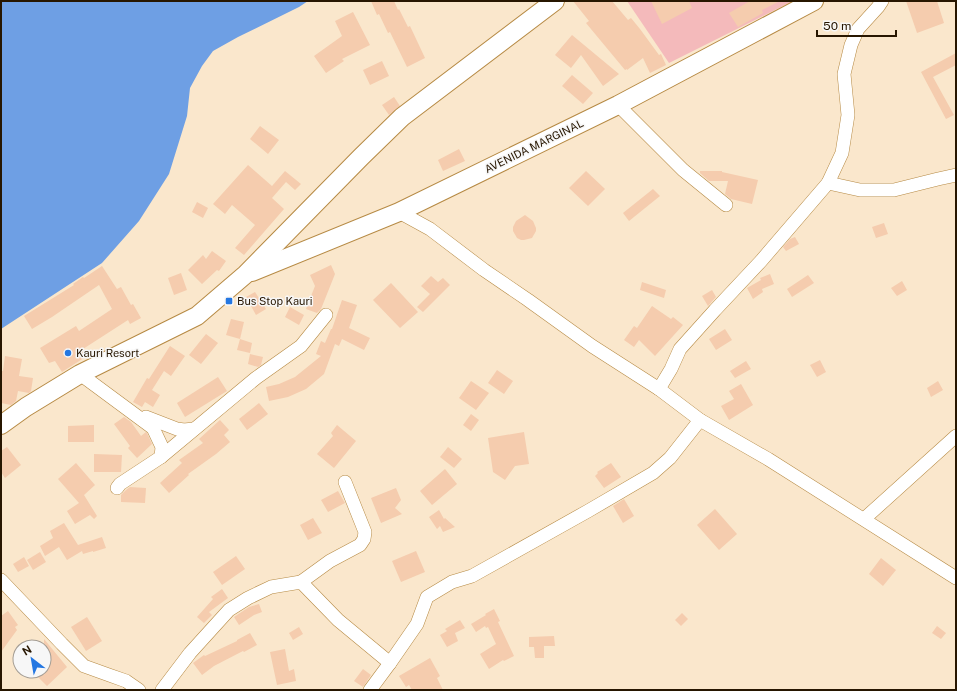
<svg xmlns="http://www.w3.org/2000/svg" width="957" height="691" viewBox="0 0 957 691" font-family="'Public Sans',sans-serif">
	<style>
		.green { fill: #f4babb }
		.water { fill: #6e9fe4 }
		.building { fill: #f5ccae }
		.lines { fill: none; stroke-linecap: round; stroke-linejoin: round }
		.street-casing { stroke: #b68a44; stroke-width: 14 }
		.secondary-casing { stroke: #b68a44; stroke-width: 20 }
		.street { stroke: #fff; stroke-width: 13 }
		.secondary { stroke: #fff; stroke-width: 18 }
		.poi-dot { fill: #2477e2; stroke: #f7f7f7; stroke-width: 1.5 }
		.labels { text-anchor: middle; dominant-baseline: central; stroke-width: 3; stroke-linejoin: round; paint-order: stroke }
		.street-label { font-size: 11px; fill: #271600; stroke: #f7f7f7 }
		.poi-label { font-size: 11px; fill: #271600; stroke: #f7f7f7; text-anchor: start }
	</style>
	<rect width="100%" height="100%" fill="#fae7cc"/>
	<polygon class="green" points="627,1 793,1 669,63"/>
	<polygon class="water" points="1,1 308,1 299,7 238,37 213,51 202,66 190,88 187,116 169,174 139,221 102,263 1,329"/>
	<g class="building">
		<polygon points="371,1 394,1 398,10 399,9 408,27 410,26 425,58 407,67 390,32 388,33 379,14 377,15"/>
		<polygon points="573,1 612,1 628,20 631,18 640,29 659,55 661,54 666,65 650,73 643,58 627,70 627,69 625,70 586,23 589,21"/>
		<polygon points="651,1 689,1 692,8 662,24"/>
		<polygon points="750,1 780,1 762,10 763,13 738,27 729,13"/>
		<polygon points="906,1 937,1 944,23 917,33"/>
		<polygon points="353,12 370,45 342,59 344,61 326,73 314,56 342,36 335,21"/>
		<polygon points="572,35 619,74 603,86 581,55 571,68 555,55"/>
		<polygon points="956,53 956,65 933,77 954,115 946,119 921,72"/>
		<polygon points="382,61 389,76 370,85 363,70"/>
		<polygon points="572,75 593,93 583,104 562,86"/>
		<polygon points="394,97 400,106 389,115 382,105"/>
		<polygon points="260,126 279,140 268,154 250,139"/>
		<polygon points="459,149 465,161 443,171 438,160"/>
		<polygon points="248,165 272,186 285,171 301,184 295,190 286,182 272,198 284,209 244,255 235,248 255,225 232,205 225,214 213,204"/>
		<polygon points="586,171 605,189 588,206 569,188"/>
		<polygon points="700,171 722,171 722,172 758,180 752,204 731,199 725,194 728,181 709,181 700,173"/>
		<polygon points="653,189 660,196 629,221 623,213"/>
		<polygon points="197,202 208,208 203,218 192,212"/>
		<polygon points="525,215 533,221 536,228 536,231 532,238 524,240 521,240 517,238 513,231 513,227 516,221"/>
		<polygon points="884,223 888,234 876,238 872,227"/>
		<polygon points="795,237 799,244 786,251 783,247 790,239"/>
		<polygon points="212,251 226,261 219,271 217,270 202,284 188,270 203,255 206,259"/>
		<polygon points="331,265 335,274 321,309 317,313 306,309 315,286 310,275"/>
		<polygon points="102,266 117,289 121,287 131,305 133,304 141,318 130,324 128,320 83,349 87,356 62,372 55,361 49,363 40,348 76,326 79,331 112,309 99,285 52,317 32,329 24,316 74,285 73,284 83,277 84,278"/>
		<polygon points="181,273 187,290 174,295 168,278"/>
		<polygon points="770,274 774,284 762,289 763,292 753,299 747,288 761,280 760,278"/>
		<polygon points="808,275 814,283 792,297 787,289"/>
		<polygon points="431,276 438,282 443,278 450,285 423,312 417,307 430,294 421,286"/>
		<polygon points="902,281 907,290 897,296 891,288"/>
		<polygon points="642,282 666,290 664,298 640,290"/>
		<polygon points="391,283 418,312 400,328 373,300"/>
		<polygon points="712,290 716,297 708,306 702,296"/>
		<polygon points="255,292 266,309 256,315 246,297"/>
		<polygon points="342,300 357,305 349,328 370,338 364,350 342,339 339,346 335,344 324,374 306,389 288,397 269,401 266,387 279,384 295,377 321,356 316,354 321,341 325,343 331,329 332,329"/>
		<polygon points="652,306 671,319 673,317 683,325 655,356 639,340 634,347 624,340 634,326 637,328"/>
		<polygon points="290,307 304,315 299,325 285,317"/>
		<polygon points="231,319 244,322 240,339 226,335"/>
		<polygon points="725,329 732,340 716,350 709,339"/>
		<polygon points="206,334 218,343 201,364 189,355"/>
		<polygon points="240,339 252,343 250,353 237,350"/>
		<polygon points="170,346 185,356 171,376 164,371 152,390 160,395 153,407 145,402 142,407 133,402 147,378 149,379"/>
		<polygon points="250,354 263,357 261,365 258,367 248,364"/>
		<polygon points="5,356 22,359 19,376 33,378 31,391 29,393 18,391 16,401 11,405 1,403 1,371 3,371"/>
		<polygon points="820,360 826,372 817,377 810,365"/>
		<polygon points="746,361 751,369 735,378 730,371"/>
		<polygon points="497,370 513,381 504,394 488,383"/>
		<polygon points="218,377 227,391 185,417 177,403"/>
		<polygon points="471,381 489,393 476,410 459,398"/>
		<polygon points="938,381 943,390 931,397 927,388"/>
		<polygon points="741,384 753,405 729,420 721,406 734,399 729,391"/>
		<polygon points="259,403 268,414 247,430 239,419"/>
		<polygon points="471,414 479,420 471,431 463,425"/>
		<polygon points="124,417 131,422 141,436 146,432 147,433 152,444 137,458 128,448 130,446 114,424"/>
		<polygon points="220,420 229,430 224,435 230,442 216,454 188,474 189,475 169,493 160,483 182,463 179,460 203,443 199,439"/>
		<polygon points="94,425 94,442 68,442 68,426"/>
		<polygon points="337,425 356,441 334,468 317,454 333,436 331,433"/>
		<polygon points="524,432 529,464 515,466 505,480 493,472 488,438"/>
		<polygon points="7,447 21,465 5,478 1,472 1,451"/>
		<polygon points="448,447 462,459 454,468 440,457"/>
		<polygon points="94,454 122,455 121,472 94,472"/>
		<polygon points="76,463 95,485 84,495 97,516 94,519 90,515 75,524 67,511 79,503 58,479"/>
		<polygon points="611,463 621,477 604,488 595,476 598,473 597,472"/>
		<polygon points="445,469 457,484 432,505 420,491"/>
		<polygon points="130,487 146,488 145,503 121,502 121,495 126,490"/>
		<polygon points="396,488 401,500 395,508 402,514 381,523 371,498"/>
		<polygon points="338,491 345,503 328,512 321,500"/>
		<polygon points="624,499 634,516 623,523 613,506"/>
		<polygon points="715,509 737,534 719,550 697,525"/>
		<polygon points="439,510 444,519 445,518 455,527 443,532 440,526 437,529 429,517"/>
		<polygon points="313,518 322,533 308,540 300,525"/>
		<polygon points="64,523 78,545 102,537 106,548 93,552 93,551 83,554 82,551 67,560 59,547 45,556 40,546 53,538 50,531"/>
		<polygon points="416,551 425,572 401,582 392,561"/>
		<polygon points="40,552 46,562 33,570 27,560"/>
		<polygon points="236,556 245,569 222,585 213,572"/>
		<polygon points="24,557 29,566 18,572 13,564"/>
		<polygon points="881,558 896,570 883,586 869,574"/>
		<polygon points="222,589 228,598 209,612 212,615 204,623 197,617 213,599 211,597"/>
		<polygon points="259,604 262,612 254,615 239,625 234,617 249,607"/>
		<polygon points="494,609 500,621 498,622 514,656 504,661 503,660 489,669 480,654 496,644 488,627 486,628 485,626 476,632 471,624 486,615 485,614"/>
		<polygon points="8,611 18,625 15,627 17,630 1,652 1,616"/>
		<polygon points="682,613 688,619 681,626 675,620"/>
		<polygon points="87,617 102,641 86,651 71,627"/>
		<polygon points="460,620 465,628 455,633 458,641 447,647 440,635 447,631 445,629"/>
		<polygon points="937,626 946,633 941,639 932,633"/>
		<polygon points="299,627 303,634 293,640 289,633"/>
		<polygon points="250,633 257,645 244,652 243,651 214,666 202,675 193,663 204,655 205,656 237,641 237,640"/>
		<polygon points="554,636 555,646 544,646 544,658 535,658 534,647 529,647 529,637"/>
		<polygon points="44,639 67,667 47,686 34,673 37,671 44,671"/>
		<polygon points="285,649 289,671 294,669 296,681 277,685 270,652"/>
		<polygon points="430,658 440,676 437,678 443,690 412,690 409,685 406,687 399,676"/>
		<polygon points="363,669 371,675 363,687 354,681"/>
	</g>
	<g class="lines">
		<g class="street-casing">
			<g id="street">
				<polyline points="618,105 683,170 726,205"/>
				<polyline points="828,183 860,190 894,190 938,179 956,175"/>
				<polyline points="399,212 430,229 484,270 528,300 592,346 659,389 700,420 768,459 956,578"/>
				<polyline points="80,374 153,428 162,447 161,457 120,484 117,488"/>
				<polyline points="659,389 671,369 680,349 715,310 761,261 828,183 842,153 848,115 844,74 851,45 858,29 878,7 882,1"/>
				<polyline points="146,417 177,429 184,430 194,429"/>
				<polyline points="161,457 256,378 301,346 326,315"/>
				<polyline points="864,519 956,436"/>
				<polyline points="1,580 62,644 84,666 109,675 126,681 139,690"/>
				<polyline points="301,582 330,561 360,545 364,539 365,532 345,482"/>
				<polyline points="162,690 190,653 229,610 248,598 271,587 301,582 338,620 390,663"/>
				<polyline points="370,690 390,663 417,624 427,597 452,582 472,576 588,511 653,473 670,458 700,420"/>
			</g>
		</g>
		<g class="secondary-casing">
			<g id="secondary">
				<polyline points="252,272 399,212 618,105 814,1"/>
				<polyline points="1,425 26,407 80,374 197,316 246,274 361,157 402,117 555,1"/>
			</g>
		</g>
		<use href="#street" class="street"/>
		<use href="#secondary" class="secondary"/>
	</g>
	<g class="poi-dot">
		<rect x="225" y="297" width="8" height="8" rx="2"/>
		<circle cx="68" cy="353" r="4"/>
	</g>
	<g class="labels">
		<g class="street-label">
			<text transform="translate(534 146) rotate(-26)">AVENIDA MARGINAL</text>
		</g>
		<g class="poi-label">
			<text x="237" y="301">Bus Stop Kauri</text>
			<text x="76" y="353">Kauri Resort</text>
		</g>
	</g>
	<rect width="957" height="691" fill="none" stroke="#271600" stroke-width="4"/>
	<g transform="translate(32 659) rotate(329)"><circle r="19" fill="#f7f7f7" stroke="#a49d94"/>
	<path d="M0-3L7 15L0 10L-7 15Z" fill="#2477e2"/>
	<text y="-6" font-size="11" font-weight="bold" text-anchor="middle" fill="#271600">N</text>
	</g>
	<path d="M817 30v6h79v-6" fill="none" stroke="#271600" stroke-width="2"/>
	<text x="823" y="30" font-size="12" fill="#271600" stroke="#f7f7f7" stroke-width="3" paint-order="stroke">50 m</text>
</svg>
